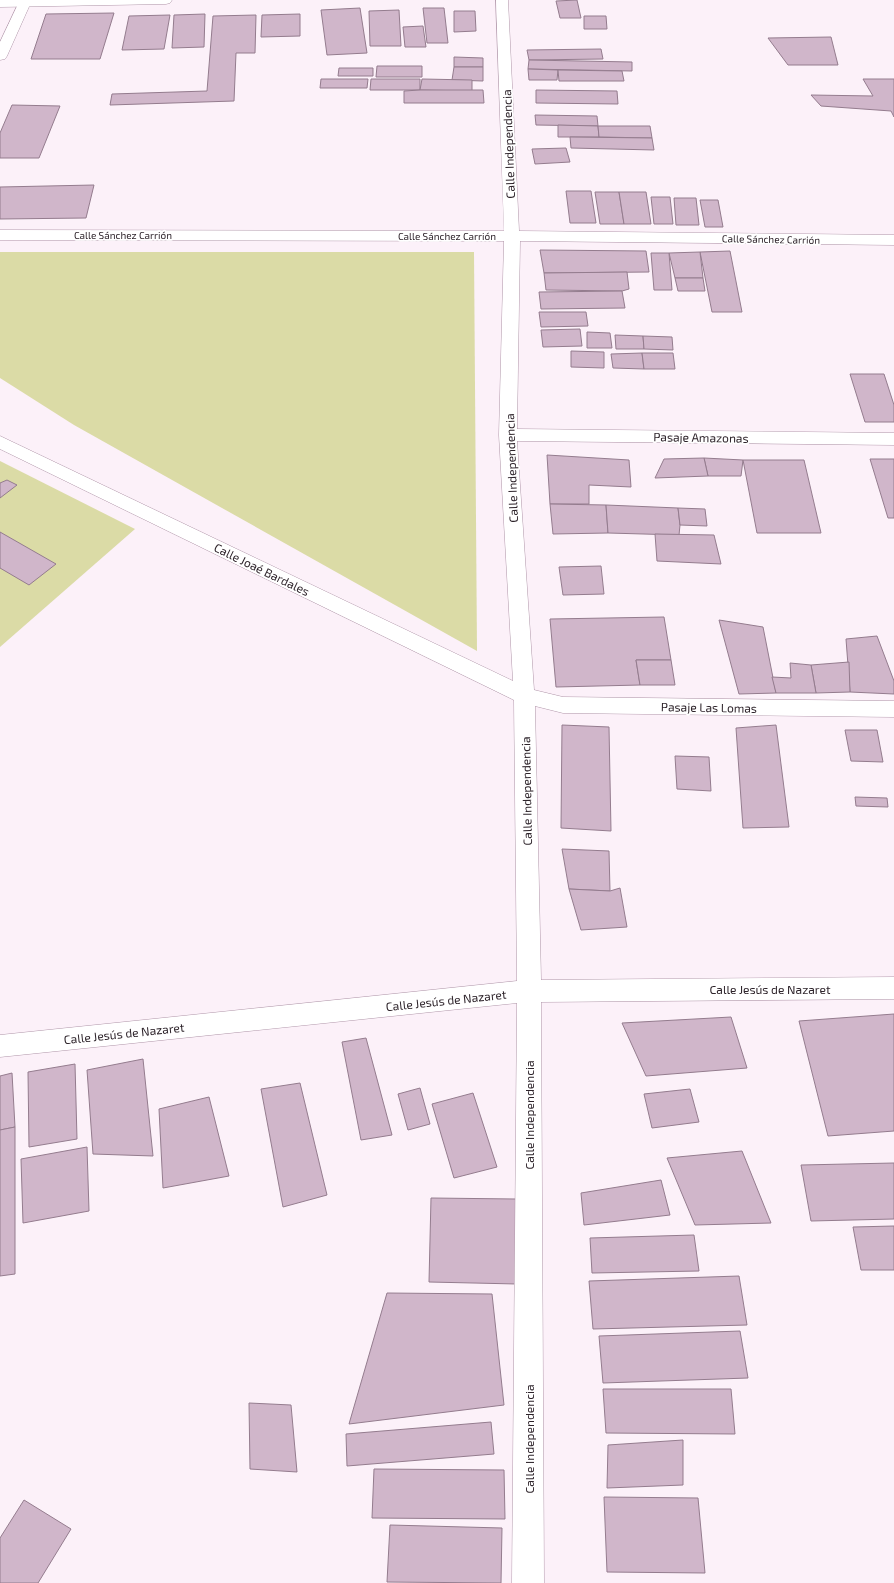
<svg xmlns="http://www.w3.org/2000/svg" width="894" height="1583" viewBox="0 0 894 1583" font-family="'Exo 2',sans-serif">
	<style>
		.green { fill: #dbdba6 }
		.building { fill: #d0b6ca; stroke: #947c8e }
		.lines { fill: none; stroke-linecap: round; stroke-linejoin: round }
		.street-casing { stroke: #b096a9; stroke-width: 1 }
		.secondary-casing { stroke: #b096a9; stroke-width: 1 }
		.street { fill: #fff; fill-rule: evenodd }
		.secondary { fill: #fff; fill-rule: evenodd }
		.labels { text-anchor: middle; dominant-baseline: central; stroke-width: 3.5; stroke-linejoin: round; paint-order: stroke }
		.far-street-label { font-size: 10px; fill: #2e242b; stroke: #fff }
		.street-label { font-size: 12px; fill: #2e242b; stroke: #fff }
	</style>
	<rect width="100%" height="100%" fill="#fcf1f9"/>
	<g class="green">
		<polygon points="0,252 474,252 477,651 74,425 0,378"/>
		<polygon points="0,461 135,529 0,647"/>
	</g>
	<g class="building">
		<polygon points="577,0 581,18 560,18 556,1"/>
		<polygon points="360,8 367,53 327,55 321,10"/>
		<polygon points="423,8 444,8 448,43 427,43"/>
		<polygon points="399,10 401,46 370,46 369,11"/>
		<polygon points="454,11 475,11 476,31 454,32"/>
		<polygon points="114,13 100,59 31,59 46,14"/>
		<polygon points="205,14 204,47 172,48 174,15"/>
		<polygon points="300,14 300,36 261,37 262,15"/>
		<polygon points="170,15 164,49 122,50 129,16"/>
		<polygon points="256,15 255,53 236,53 234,101 110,105 112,94 207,91 213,16"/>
		<polygon points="584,16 606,16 607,29 584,29"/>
		<polygon points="423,26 426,47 405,47 403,27"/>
		<polygon points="831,37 838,65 788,65 768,38"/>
		<polygon points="601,49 603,59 529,60 527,50"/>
		<polygon points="454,57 483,58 483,67 454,67"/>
		<polygon points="529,60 632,62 632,71 528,69"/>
		<polygon points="377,66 422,66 422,77 376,77"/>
		<polygon points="454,67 483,67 483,81 452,80"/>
		<polygon points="339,68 373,68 373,76 338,76"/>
		<polygon points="528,69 558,70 557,80 529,80"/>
		<polygon points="558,70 622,71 624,81 559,81"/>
		<polygon points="321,79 368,79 367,88 320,88"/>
		<polygon points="371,79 420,79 420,90 370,90"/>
		<polygon points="422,79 472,80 472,91 420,90"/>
		<polygon points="863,79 894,79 894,117 891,111 821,106 811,95 873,96"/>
		<polygon points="420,90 483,90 484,103 404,103 404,91"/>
		<polygon points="536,90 617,91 618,104 536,103"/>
		<polygon points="12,105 60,106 39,158 0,158 0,133"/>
		<polygon points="535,115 597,116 598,126 536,125"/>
		<polygon points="558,125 598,126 599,137 558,137"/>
		<polygon points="598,126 650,126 652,138 599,137"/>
		<polygon points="570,137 652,138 654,150 571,148"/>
		<polygon points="566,148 570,162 535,164 532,149"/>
		<polygon points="94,185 86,218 0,219 0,187"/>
		<polygon points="566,191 591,191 596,223 570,223"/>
		<polygon points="595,192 619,192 624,224 600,224"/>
		<polygon points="619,192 646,192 651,224 624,224"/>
		<polygon points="651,197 670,197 673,224 654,224"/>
		<polygon points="674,198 696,198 699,225 676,225"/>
		<polygon points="700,200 718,200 723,227 705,227"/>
		<polygon points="540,250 646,251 649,272 544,273"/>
		<polygon points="730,251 742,312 712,312 700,252"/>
		<polygon points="700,252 703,278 675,278 669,253"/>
		<polygon points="651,253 669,253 672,290 654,290"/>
		<polygon points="627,272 629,289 622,291 546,290 544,273"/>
		<polygon points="675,278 703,278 705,291 678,291"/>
		<polygon points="622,291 625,308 541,309 539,292"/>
		<polygon points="539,312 586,312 588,326 541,327"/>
		<polygon points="580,329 582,346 543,347 541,330"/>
		<polygon points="587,332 610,333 612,348 587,348"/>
		<polygon points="615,335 643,336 644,349 616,349"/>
		<polygon points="643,336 672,337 673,350 644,349"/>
		<polygon points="571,351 604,352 604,368 571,367"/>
		<polygon points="642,353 644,369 613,368 611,354"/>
		<polygon points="642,353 673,353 675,369 644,369"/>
		<polygon points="850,374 884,374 894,405 894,422 865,422"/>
		<polygon points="547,455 629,460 631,487 589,485 589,504 550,504"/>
		<polygon points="704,458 743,460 741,476 708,476"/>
		<polygon points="704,458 708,476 655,478 664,459"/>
		<polygon points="870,459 894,459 894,518 888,518"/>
		<polygon points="743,460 804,460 821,533 757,533"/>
		<polygon points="7,480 17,485 0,498 0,483"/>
		<polygon points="550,504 606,505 608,533 553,534"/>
		<polygon points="606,505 678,508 680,525 679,535 608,533"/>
		<polygon points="678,508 705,509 707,526 680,525"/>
		<polygon points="0,532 56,564 29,585 0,568"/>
		<polygon points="655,534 714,535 721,564 657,561"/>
		<polygon points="601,566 604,594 563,595 559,567"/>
		<polygon points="664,617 671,660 636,660 640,685 556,687 550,619"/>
		<polygon points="719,620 763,627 776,693 739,694"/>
		<polygon points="877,636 894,681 894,694 850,692 846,639"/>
		<polygon points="636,660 671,660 675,685 640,685"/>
		<polygon points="849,662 850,692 816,693 811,665"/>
		<polygon points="790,663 811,665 816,693 776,693 772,677 791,678"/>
		<polygon points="562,725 609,727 611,831 561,828"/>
		<polygon points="776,725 789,827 743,828 736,728"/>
		<polygon points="845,730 877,730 883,762 851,761"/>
		<polygon points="675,756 709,757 711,791 677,789"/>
		<polygon points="855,797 887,798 888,807 856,806"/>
		<polygon points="562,849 609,851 610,891 569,889"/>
		<polygon points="620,888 627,927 581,930 569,889 610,891"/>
		<polygon points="894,1014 894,1131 828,1136 799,1021"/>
		<polygon points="731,1017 747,1068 646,1076 622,1023"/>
		<polygon points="366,1038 392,1135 361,1140 342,1042"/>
		<polygon points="143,1059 153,1156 93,1154 87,1070"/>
		<polygon points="75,1064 77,1139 29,1147 28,1072"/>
		<polygon points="12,1073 15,1127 0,1130 0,1076"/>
		<polygon points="300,1083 327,1195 283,1207 261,1089"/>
		<polygon points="420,1088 430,1124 408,1130 398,1094"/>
		<polygon points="690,1089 699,1122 652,1128 644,1094"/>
		<polygon points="473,1093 497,1167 454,1178 432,1104"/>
		<polygon points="209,1097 229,1176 163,1188 159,1109"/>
		<polygon points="15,1127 15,1274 0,1276 0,1130"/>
		<polygon points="87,1147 89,1211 23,1223 21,1159"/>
		<polygon points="742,1151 771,1223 695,1225 667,1158"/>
		<polygon points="894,1163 894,1219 811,1221 801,1165"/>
		<polygon points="661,1180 670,1215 584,1225 581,1193"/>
		<polygon points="431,1198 516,1199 517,1284 429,1282"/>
		<polygon points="894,1226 894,1270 861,1270 853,1227"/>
		<polygon points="694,1235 699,1271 592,1273 590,1238"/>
		<polygon points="739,1276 747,1325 593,1329 589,1281"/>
		<polygon points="387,1293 492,1294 504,1405 349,1424"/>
		<polygon points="740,1331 748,1378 603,1383 599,1336"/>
		<polygon points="603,1389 731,1389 735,1434 606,1433"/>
		<polygon points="249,1403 291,1405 297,1472 250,1469"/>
		<polygon points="491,1422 494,1454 347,1466 346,1434"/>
		<polygon points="683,1440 683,1485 607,1488 608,1445"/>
		<polygon points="374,1469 504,1470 505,1519 372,1518"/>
		<polygon points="604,1497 698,1498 705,1573 607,1572"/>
		<polygon points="24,1500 71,1529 38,1583 0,1583 0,1538"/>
		<polygon points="390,1525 502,1528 501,1583 387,1582"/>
	</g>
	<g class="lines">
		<g class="street-casing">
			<g id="street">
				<polygon points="20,0 32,0 7,56 5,59 0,60 0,42"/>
				<polygon points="496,0 508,0 519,231 894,235 894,245 520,241 517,429 894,433 894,445 517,441 534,690 563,697 894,701 894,717 563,713 535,706 541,980 894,977 894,999 541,1002 544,1583 512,1583 517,1003 0,1057 0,1035 517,981 514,700 0,449 0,436 513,681 499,435 504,241 0,240 0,230 504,231"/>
			</g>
		</g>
		<g class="secondary-casing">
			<polygon id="secondary" points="0,0 172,0 170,3 166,4 0,7"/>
		</g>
		<use href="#street" class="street"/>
		<use href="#secondary" class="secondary"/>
	</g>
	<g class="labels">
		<g class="far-street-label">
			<text x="123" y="235">Calle Sánchez Carrión</text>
			<text x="447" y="236">Calle Sánchez Carrión</text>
			<text transform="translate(771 239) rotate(1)">Calle Sánchez Carrión</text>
		</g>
		<g class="street-label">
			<text transform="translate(508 144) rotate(-92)">Calle Independencia</text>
			<text transform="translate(701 437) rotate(1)">Pasaje Amazonas</text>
			<text transform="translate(511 468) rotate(-92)">Calle Independencia</text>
			<text transform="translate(262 569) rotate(26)">Calle Joaé Bardales</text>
			<text transform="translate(709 707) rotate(1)">Pasaje Las Lomas</text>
			<text transform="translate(526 791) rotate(-91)">Calle Independencia</text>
			<text x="770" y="989">Calle Jesús de Nazaret</text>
			<text transform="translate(446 1000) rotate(-6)">Calle Jesús de Nazaret</text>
			<text transform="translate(124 1033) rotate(-6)">Calle Jesús de Nazaret</text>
			<text transform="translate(529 1115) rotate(-90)">Calle Independencia</text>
			<text transform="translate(529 1439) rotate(-90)">Calle Independencia</text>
		</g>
	</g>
</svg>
